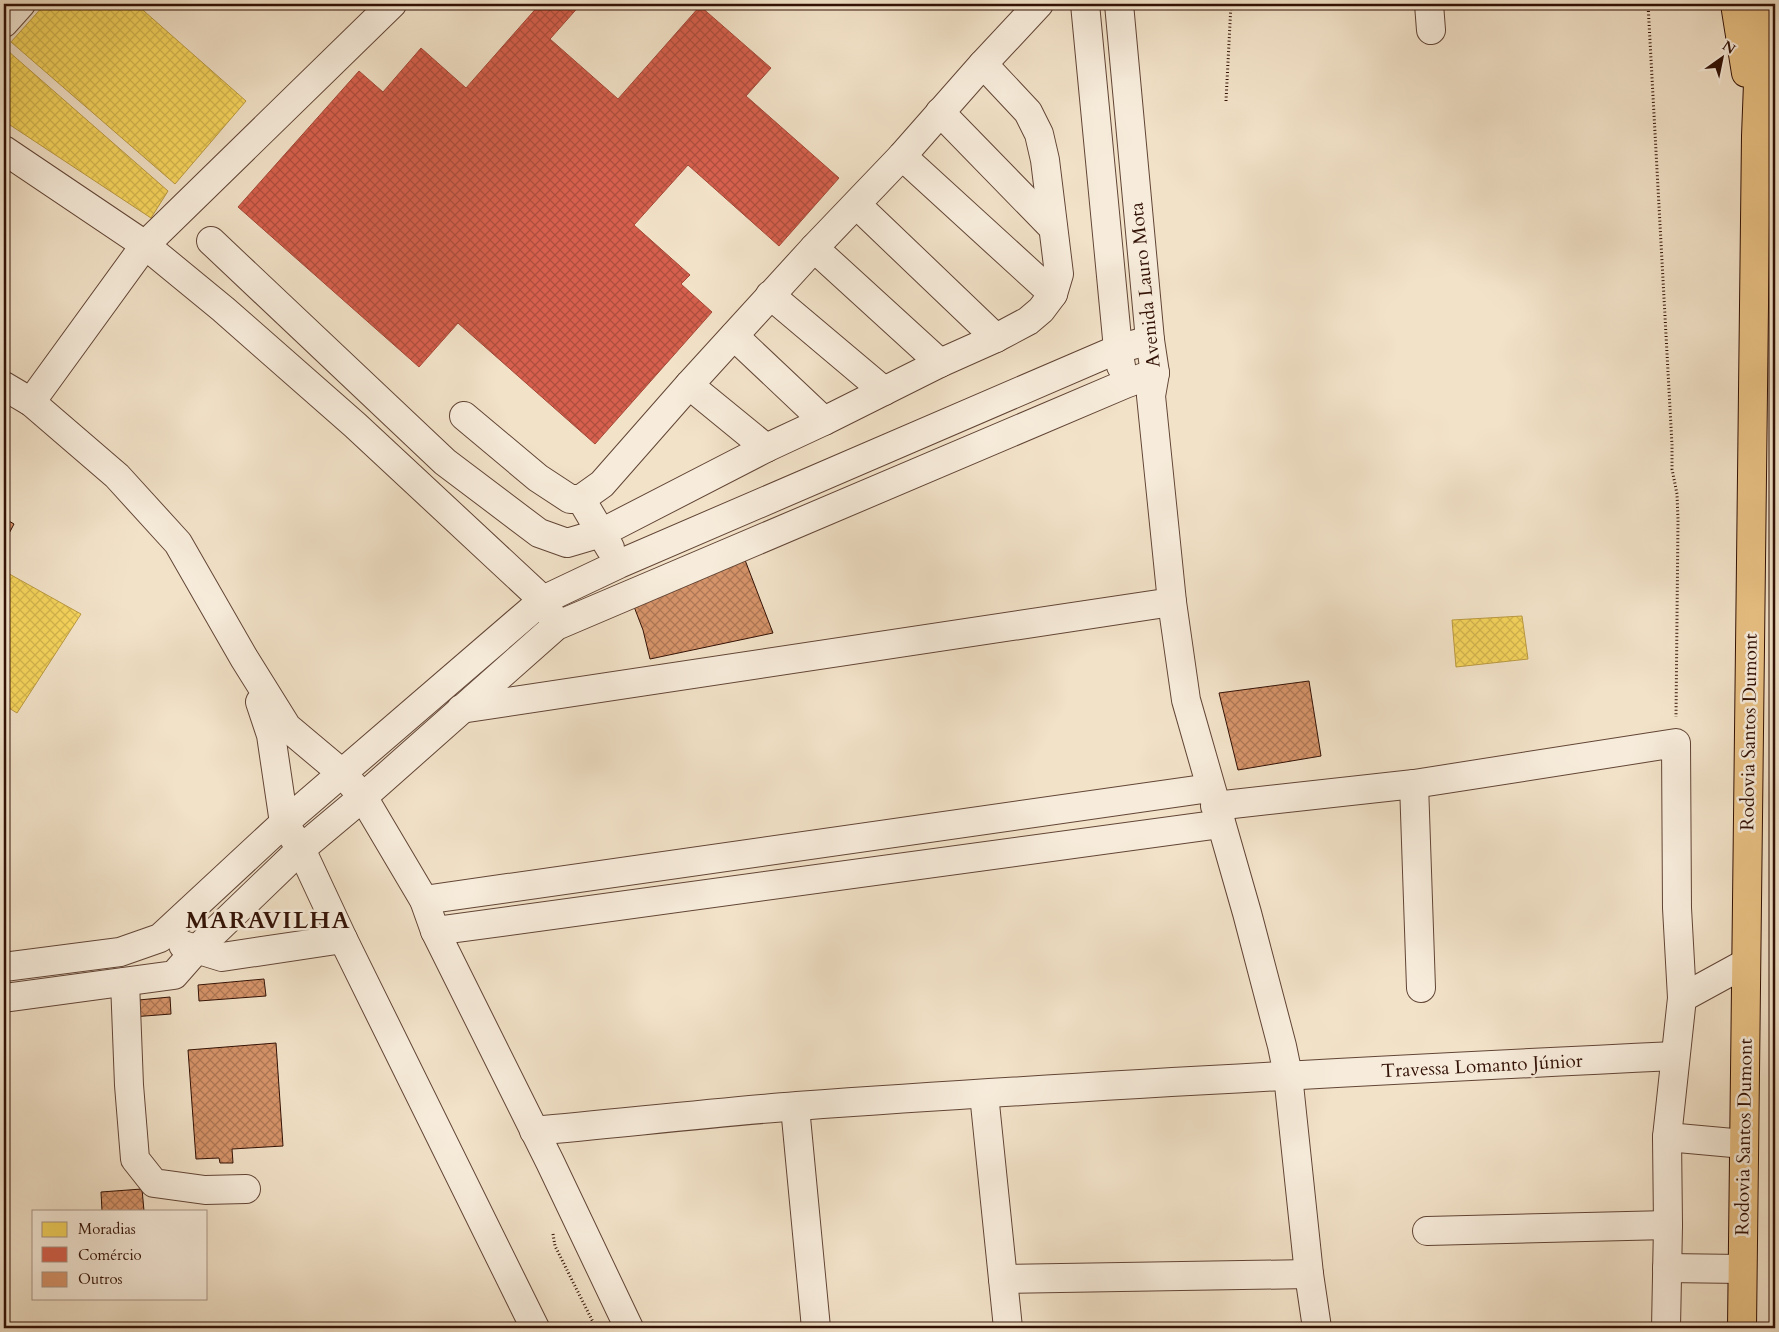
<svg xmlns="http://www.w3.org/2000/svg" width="1779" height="1332" viewBox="0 0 1779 1332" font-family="Cardo,serif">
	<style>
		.homes { fill: url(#homes-cross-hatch); stroke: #bb9a42 }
		.shops { fill: url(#shops-cross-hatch); stroke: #a54837 }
		.building { fill: url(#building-cross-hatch); stroke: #321105 }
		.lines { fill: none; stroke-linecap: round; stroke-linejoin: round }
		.minor-casing { stroke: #624536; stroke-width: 30 }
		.highway-casing { stroke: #321105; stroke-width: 30 }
		.path { stroke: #321105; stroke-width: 3; stroke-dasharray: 1 2.5; stroke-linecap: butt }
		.minor { stroke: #f7ecdb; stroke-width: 28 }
		.highway { stroke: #e9c184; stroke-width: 28 }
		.labels { text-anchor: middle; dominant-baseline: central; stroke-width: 5; stroke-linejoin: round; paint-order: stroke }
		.street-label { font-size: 19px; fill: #321105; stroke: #f7ecdb }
		.district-label { font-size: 24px; font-weight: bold; letter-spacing: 1px; fill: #321105; stroke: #f7ecdb }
	</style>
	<defs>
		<pattern id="homes-cross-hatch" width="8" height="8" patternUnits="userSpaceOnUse" patternTransform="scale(1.25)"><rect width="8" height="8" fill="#f6d55c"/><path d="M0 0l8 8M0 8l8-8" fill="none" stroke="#d3b64e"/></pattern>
		<pattern id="shops-cross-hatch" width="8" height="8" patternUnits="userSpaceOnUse" patternTransform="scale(1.25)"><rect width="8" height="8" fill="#d6604d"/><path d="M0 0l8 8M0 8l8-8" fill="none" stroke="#ae4e3e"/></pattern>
		<pattern id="building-cross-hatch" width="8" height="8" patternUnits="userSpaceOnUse" patternTransform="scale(1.25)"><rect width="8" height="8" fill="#d6946a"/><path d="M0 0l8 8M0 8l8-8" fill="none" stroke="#ae7755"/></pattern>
	</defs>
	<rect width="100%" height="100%" fill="#f2e2c8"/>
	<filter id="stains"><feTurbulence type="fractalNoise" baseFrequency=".004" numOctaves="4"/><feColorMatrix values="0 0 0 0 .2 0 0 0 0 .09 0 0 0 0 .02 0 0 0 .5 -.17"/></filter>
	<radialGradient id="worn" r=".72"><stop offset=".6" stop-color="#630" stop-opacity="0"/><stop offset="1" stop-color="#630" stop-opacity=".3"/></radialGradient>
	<g class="homes">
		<polygon points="45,4 136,4 246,101 175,184 11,42"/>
		<polygon points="8,51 168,191 151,218 4,121 4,55"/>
		<polygon points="4,571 81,614 17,713 4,705"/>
		<polygon points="1522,616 1528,659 1456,667 1452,620"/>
	</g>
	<polygon class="shops" points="540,4 581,4 550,39 618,99 700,6 771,68 746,96 839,178 779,246 688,165 634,225 690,275 681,284 712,312 595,444 458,323 419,367 238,207 359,71 383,92 421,48 466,88"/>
	<g class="building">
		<polygon points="4,518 14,524 4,543"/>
		<polygon points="745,560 773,633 650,659 643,630 633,604"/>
		<polygon points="1309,681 1321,756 1238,770 1219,693"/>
		<polygon points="264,979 266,996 199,1001 198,985"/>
		<polygon points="170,997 171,1014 119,1018 118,1002"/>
		<polygon points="276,1043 283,1146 232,1149 233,1163 220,1163 219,1158 196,1159 188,1050"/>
		<polygon points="142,1189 144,1211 102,1211 101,1192"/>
	</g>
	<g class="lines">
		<g class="minor-casing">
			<g id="minor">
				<polyline points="1085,4 1118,349 1121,366"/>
				<polyline points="1119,4 1150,340 1155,373 1151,396 1172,602 1186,700 1247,913 1282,1046 1288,1075 1309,1274 1317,1328"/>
				<polyline points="1429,4 1431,30"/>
				<polyline points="4,23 21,4"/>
				<polyline points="940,112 1053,228"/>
				<polyline points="4,150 145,245 223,309 355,425 543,600 551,615"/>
				<polyline points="902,156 1053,294"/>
				<polyline points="857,205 996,338"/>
				<polyline points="211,241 445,462 539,533 567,543 601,533 766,448 824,421 940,363 996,338 1028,321 1041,310 1053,294 1059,274 1045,160 1039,134 1028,112 983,64"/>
				<polyline points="814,248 940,363"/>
				<polyline points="770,295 884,391"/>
				<polyline points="734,336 824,421"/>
				<polyline points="689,385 766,448"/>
				<polyline points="4,386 31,402 117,476 178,543 244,658 287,727 343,774 363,797 424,900 435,931 550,1162 629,1328"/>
				<polyline points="31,402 145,245 392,4"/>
				<polyline points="464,416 538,478 570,499 581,499"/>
				<polyline points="610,548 581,499 602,484 689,385 814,248 902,156 983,64 1039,4"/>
				<polyline points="260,702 271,735 284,823 301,849 343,939 535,1328"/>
				<polyline points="461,709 1172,602"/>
				<polyline points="1414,784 1421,988"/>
				<polyline points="1215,806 1414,784 1676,743 1677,908 1682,998 1667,1137 1668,1225 1666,1328"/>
				<polyline points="424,900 1210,788"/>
				<polyline points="435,931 1221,824"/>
				<polyline points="183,945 222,957 343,939"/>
				<polyline points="4,967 120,952 160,938 284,823 543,600 619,564 1118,349 1150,340"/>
				<polyline points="125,982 129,1085 135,1159 154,1183 205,1190 246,1189"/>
				<polyline points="4,998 174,975 196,950 301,849 363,797 556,626 1125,384 1155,373"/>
				<polyline points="1682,998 1746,963"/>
				<polyline points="984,1094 1008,1328"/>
				<polyline points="795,1107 816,1328"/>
				<path d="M534,1131c88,-8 176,-18 263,-25 293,-21 585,-36 878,-50"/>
				<polyline points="1667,1137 1744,1144"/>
				<polyline points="1427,1231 1668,1225"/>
				<polyline points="1667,1268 1742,1269"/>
				<polyline points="1003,1279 1309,1274"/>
			</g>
		</g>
		<g class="highway-casing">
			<g id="highway">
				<polyline points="1735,4 1746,73"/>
				<polyline points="1742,1328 1756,136 1761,4"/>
			</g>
		</g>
		<g class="path">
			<polyline points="1648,4 1672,445 1672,469 1677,494 1678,520 1676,717"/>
			<polyline points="1226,101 1231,4"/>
			<polyline points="553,1234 555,1246 596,1328"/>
		</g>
		<use href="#minor" class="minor"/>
		<use href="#highway" class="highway"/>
	</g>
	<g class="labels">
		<g class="street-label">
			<text transform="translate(1145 285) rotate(-96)">Avenida Lauro Mota</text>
			<text transform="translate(1749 732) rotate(-89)">Rodovia Santos Dumont</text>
			<text transform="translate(1482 1066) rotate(-3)">Travessa Lomanto Júnior</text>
			<text transform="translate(1744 1137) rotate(-89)">Rodovia Santos Dumont</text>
		</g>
		<g class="district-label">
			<text x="268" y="920">MARAVILHA</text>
		</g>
	</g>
	<rect width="1779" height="1332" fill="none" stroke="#f2e2c8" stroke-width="20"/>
	<rect x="5" y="5" width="1769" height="1322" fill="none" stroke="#321105" stroke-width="2.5"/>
	<rect x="10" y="10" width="1759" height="1312" fill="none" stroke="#321105"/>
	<rect x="32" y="1210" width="175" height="90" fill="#f7ecdb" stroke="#a89485"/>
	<rect x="42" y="1222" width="25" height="15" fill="#f6d55c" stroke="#a89485"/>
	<text x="78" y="1234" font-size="15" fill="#321105">Moradias</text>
	<rect x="42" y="1247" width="25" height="15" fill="#d6604d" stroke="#a89485"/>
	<text x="78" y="1260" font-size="15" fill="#321105">Comércio</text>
	<rect x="42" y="1272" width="25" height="15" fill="#d6946a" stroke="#a89485"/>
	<text x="78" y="1284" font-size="15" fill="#321105">Outros</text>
	<g transform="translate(1722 58) rotate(33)" stroke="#f7ecdb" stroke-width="4" paint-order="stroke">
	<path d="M0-4L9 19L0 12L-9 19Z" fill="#321105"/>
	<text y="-8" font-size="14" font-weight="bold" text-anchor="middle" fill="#321105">N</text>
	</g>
	<rect width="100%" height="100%" filter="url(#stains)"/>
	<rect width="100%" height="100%" fill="url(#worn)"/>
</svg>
